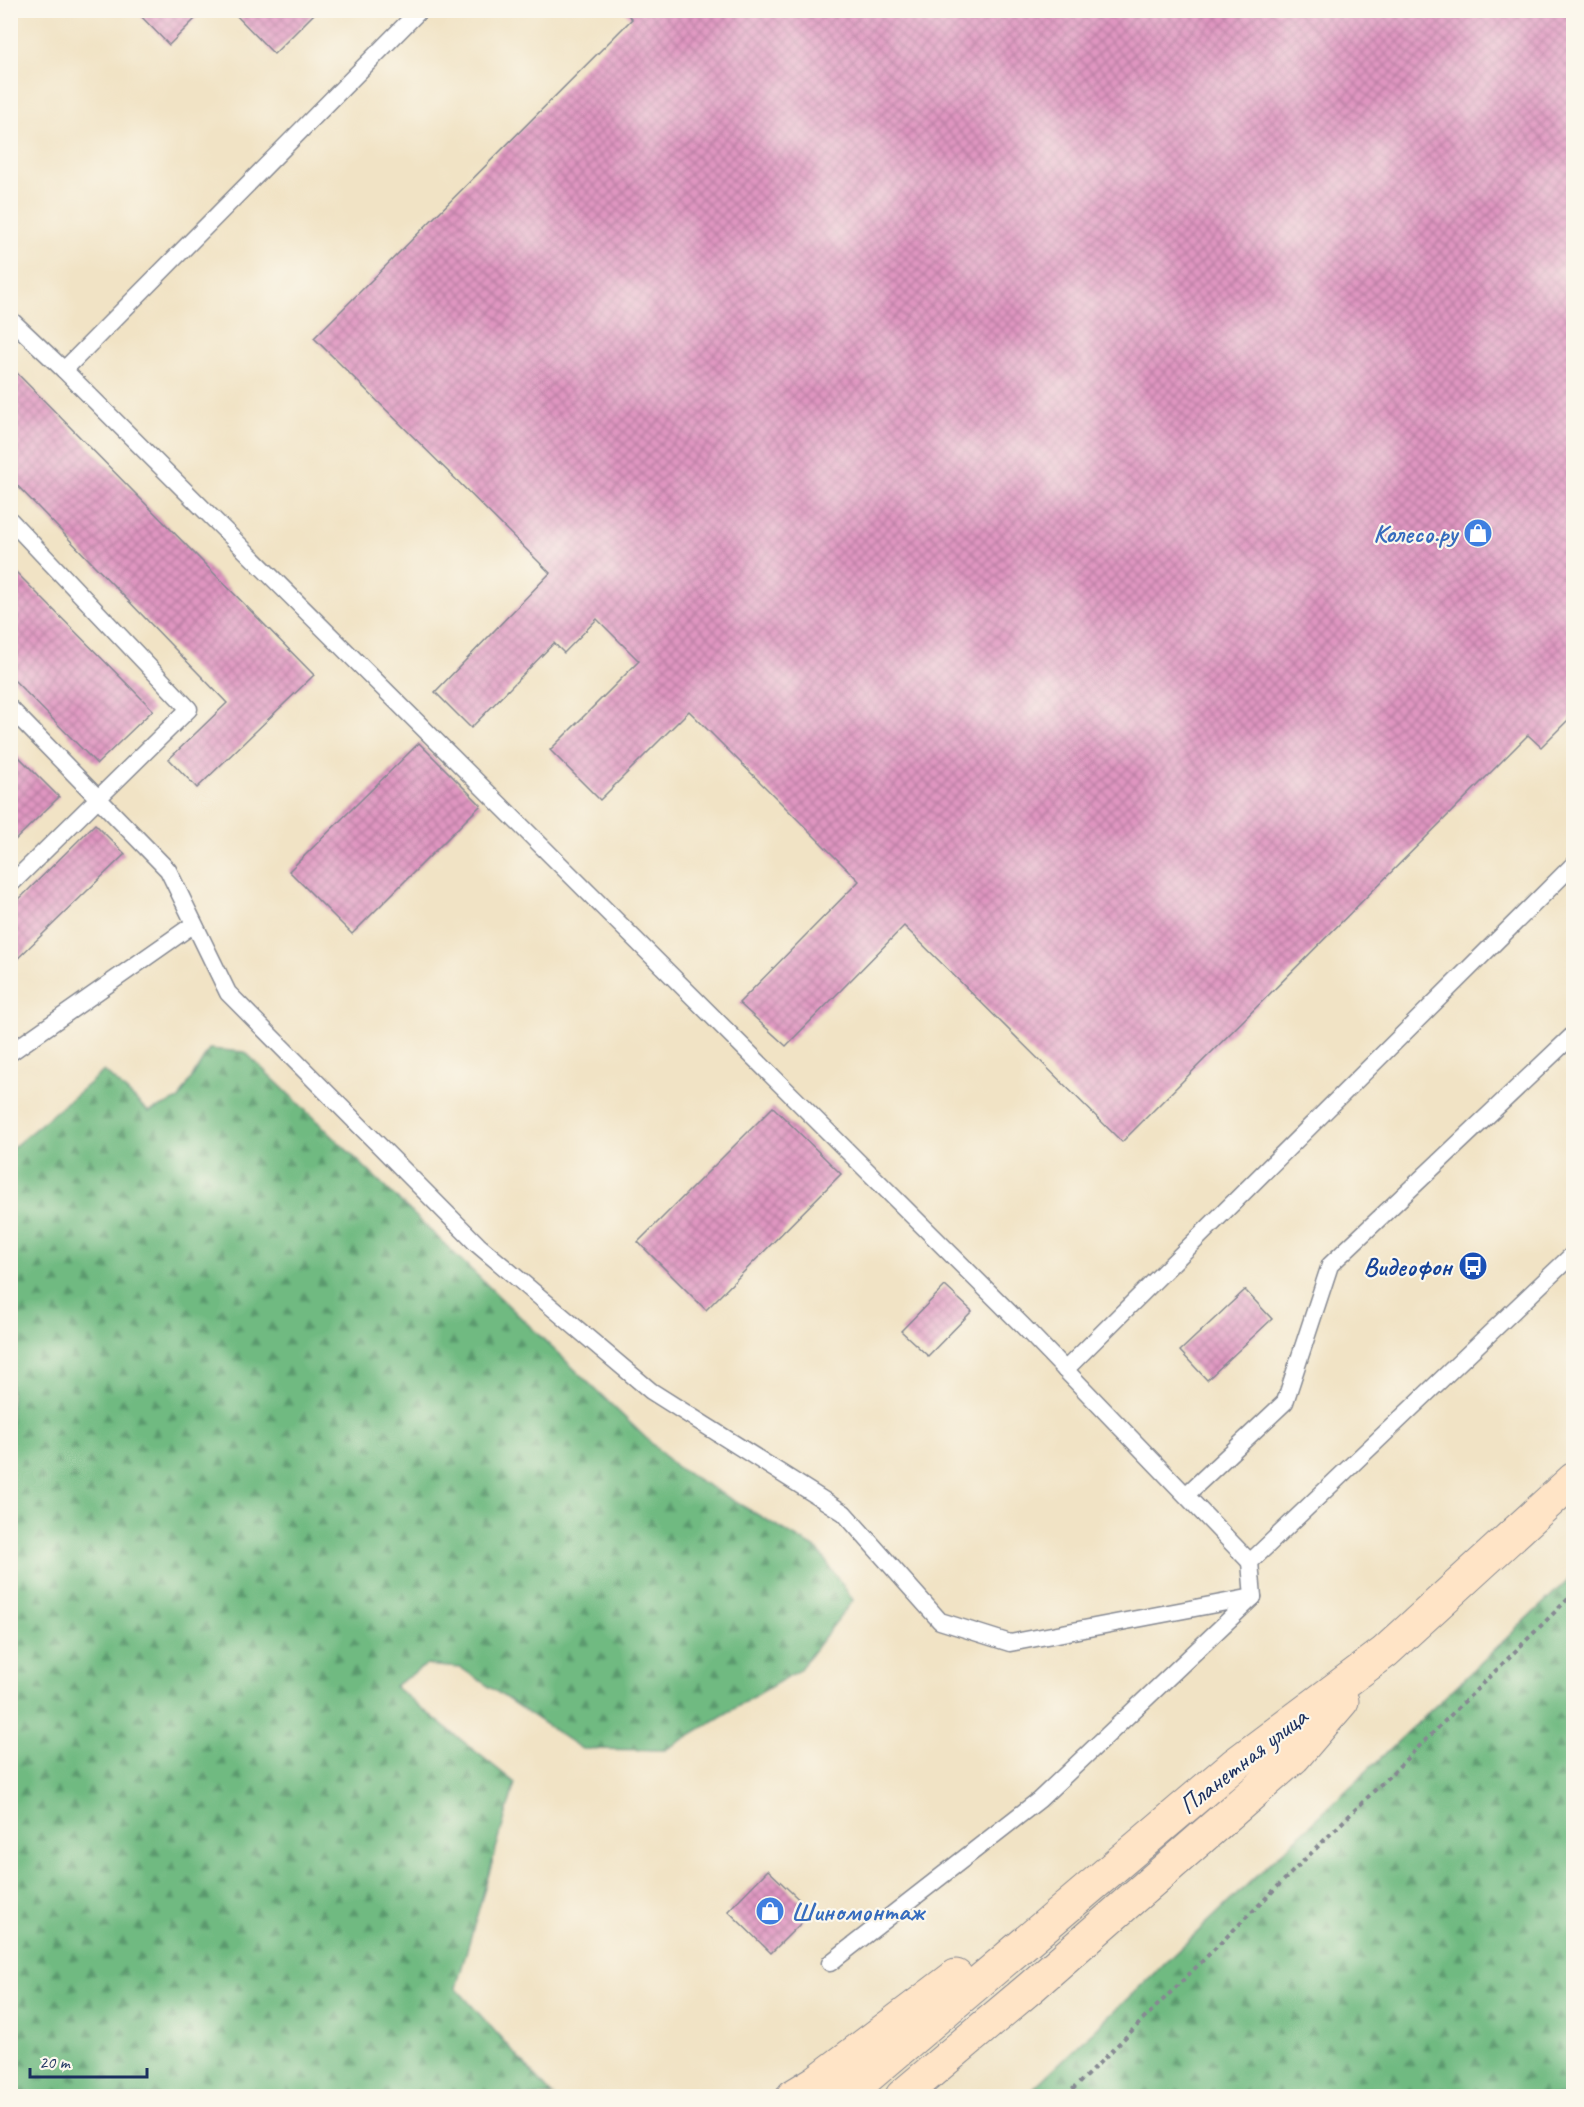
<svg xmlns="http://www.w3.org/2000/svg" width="1584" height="2107" viewBox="0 0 1584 2107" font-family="Caveat,sans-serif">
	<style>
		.forest { fill: url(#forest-firs); stroke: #457470; stroke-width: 1.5 }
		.building { fill: url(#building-cross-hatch) }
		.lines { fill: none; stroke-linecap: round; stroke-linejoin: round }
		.lane-casing { stroke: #868992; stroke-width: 19 }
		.secondary-casing { stroke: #868992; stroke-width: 35 }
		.path { stroke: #868992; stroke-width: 4; stroke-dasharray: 4.5 4.5; stroke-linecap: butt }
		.lane { stroke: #fff; stroke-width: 16 }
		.secondary { stroke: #ffe4c6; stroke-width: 33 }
		.labels { text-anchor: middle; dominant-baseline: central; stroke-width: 4.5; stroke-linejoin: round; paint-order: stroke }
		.shop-label { font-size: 26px; font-weight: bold; fill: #366cbe; stroke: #fbf7ec; text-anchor: end }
		.transit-label { font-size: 26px; font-weight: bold; fill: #164399; stroke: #fbf7ec; text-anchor: end }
		.street-label { font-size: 26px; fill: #1b2f5e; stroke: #fbf7ec }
	</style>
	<defs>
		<pattern id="forest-firs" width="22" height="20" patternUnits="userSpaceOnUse" patternTransform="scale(1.5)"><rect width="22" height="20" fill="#6fba81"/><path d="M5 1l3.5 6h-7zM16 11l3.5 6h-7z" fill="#5a986d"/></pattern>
		<pattern id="building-cross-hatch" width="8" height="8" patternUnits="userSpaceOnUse" patternTransform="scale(1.5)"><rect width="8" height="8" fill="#e096c1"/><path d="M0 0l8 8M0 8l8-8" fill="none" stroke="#b57ba0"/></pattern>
	</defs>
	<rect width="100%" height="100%" fill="#fbf7ec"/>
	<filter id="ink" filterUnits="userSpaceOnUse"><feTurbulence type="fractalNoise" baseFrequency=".0167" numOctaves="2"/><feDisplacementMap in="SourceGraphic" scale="12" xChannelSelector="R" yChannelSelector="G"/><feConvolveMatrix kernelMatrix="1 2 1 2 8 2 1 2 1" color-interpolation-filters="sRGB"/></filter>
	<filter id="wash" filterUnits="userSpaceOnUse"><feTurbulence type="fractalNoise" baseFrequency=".008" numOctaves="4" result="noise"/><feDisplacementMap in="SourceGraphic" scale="24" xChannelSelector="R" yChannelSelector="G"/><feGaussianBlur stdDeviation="1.35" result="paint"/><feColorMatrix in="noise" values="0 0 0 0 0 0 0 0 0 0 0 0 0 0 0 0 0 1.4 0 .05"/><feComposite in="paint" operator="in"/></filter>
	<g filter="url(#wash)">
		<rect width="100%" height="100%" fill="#f1e3c5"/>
		<g class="forest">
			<polygon points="209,1049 245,1052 676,1467 818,1550 853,1600 799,1670 665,1750 582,1749 461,1668 426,1665 394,1686 515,1783 456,1988 553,2096 11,2096 11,1149 104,1071 149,1112 179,1099"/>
			<polygon points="1573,1575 1573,2096 1025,2096"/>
		</g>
		<g id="blocks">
			<g class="building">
				<polygon points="135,10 204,10 169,45"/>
				<polygon points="231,10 318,10 274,54"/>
				<polygon points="623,10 1574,10 1574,714 1541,747 1528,735 1122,1142 904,926 786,1046 739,1003 859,881 689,711 600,800 550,750 639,661 597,619 564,653 554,643 471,728 435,692 550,573 314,338 632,19"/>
				<polygon points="10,366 314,675 197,788 169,759 227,703 10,478"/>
				<polygon points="10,566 153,710 97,764 10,676"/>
				<polygon points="419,743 481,805 352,934 289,871"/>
				<polygon points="10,748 59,797 10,845"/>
				<polygon points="95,824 125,854 10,966 10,908"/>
				<polygon points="773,1107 841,1174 706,1310 638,1242"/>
				<polygon points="945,1286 972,1311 928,1356 901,1331"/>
				<polygon points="1245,1290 1272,1319 1207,1380 1180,1351"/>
				<polygon points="768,1870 812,1912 771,1953 728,1911"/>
			</g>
		</g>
	</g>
	<g filter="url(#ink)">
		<use href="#blocks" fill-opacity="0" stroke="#868992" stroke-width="1.5"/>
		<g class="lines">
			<g class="lane-casing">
				<g id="lane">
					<polyline points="10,319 64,370 1023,1326 1250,1562"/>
					<polyline points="64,370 420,10"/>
					<polyline points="10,520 189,709 10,885"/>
					<polyline points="10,708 168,870 228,993 478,1245 651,1391 844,1513 940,1621 1010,1643 1253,1597"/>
					<polyline points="10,1053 194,924"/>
					<polyline points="1065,1370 1574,864"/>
					<polyline points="1186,1495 1285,1402 1330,1265 1574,1034"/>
					<polyline points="1253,1597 1250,1562 1574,1253"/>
					<polyline points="830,1963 1039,1800 1252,1598"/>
				</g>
			</g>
			<g class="secondary-casing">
				<g id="secondary">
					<polyline points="793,2096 816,2082 956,1976"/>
					<polyline points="845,2096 1234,1765 1385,1652 1574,1479"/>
					<polyline points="902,2096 1030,1988 1294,1757 1342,1701"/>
				</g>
			</g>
			<polyline class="path" points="1066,2096 1574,1593"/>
			<use href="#lane" class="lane"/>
			<use href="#secondary" class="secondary"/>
		</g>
	</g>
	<defs>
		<g id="shop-disc" transform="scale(1.5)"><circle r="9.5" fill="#3f7fe0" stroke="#fbf7ec"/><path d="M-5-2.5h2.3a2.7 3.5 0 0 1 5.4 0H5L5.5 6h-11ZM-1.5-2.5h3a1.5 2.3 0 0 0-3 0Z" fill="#fff"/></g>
		<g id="bus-disc" transform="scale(1.5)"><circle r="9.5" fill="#1a4fb4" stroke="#fbf7ec"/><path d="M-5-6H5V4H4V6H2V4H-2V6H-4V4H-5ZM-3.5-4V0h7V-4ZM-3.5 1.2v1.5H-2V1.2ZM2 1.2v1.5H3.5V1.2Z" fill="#fff"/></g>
	</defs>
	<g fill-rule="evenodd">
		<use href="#shop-disc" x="1478" y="533"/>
		<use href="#bus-disc" x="1473" y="1266"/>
		<use href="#shop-disc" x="770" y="1911"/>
	</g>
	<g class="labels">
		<g class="shop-label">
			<text x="1457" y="533">Колесо.ру</text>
			<text x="791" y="1911" text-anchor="start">Шиномонтаж</text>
		</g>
		<g class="transit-label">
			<text x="1452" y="1266">Видеофон</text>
		</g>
		<g class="street-label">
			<text transform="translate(1243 1761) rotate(-38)">Планетная улица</text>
		</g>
	</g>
	<rect width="1584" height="2107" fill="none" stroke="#fbf7ec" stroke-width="36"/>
	<path d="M30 2068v9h117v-9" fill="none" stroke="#1b2f5e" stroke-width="3"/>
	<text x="39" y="2068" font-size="18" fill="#1b2f5e" stroke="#fbf7ec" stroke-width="4.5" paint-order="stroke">20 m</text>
</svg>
